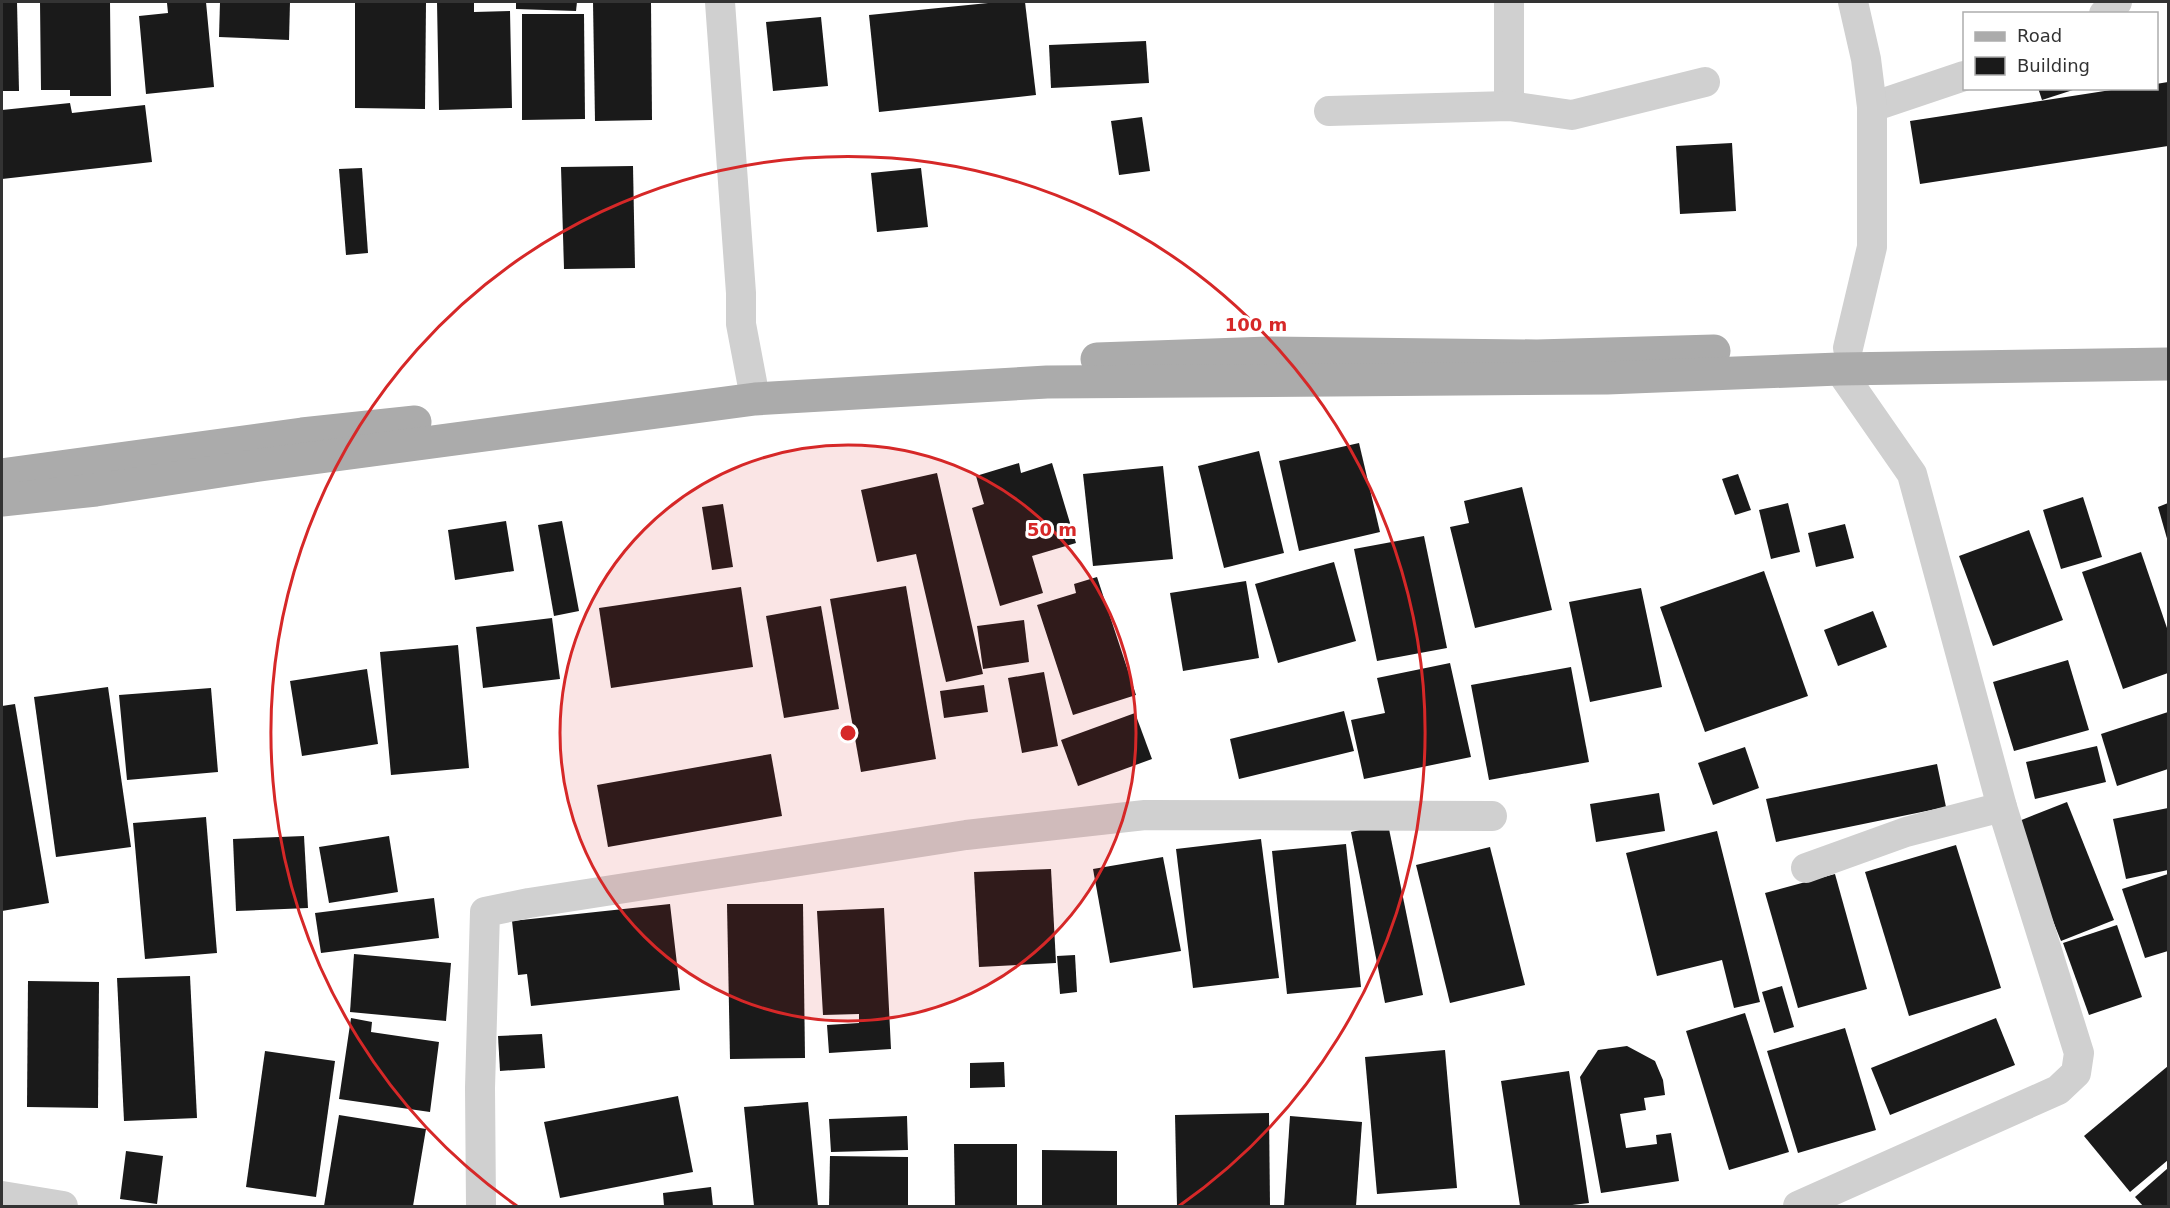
<svg xmlns="http://www.w3.org/2000/svg" width="2170" height="1208" viewBox="0 0 2170 1208" font-family="'DejaVu Sans',sans-serif">
	<style>
		.building { fill: #1a1a1a }
		.lines { fill: none; stroke-linecap: round; stroke-linejoin: round }
		.street { stroke: #d0d0d0; stroke-width: 30 }
		.primary { stroke: #ababab; stroke-width: 33 }
		.ring { fill: none; stroke: #d62828; stroke-width: 3 }
		.centre { fill: #d62828; stroke: #fff; stroke-width: 3 }
		.ring-label { font-size: 18px; text-anchor: middle; font-weight: bold; fill: #d62828; stroke: #fff; stroke-width: 6; stroke-linejoin: round; paint-order: stroke }
	</style>
	<rect width="100%" height="100%" fill="#fff"/>
	<g class="building">
		<polygon points="2,2 17,2 19,91 2,91"/>
		<polygon points="40,2 110,2 111,96 70,96 70,90 41,90"/>
		<polygon points="180,2 206,2 214,87 146,94 139,16 168,13 167,3"/>
		<polygon points="220,2 290,2 289,40 219,37"/>
		<polygon points="355,2 426,2 425,109 355,108"/>
		<polygon points="437,2 474,2 474,12 510,11 512,108 439,110"/>
		<polygon points="516,2 577,2 576,11 516,9"/>
		<polygon points="593,2 651,2 652,120 595,121"/>
		<polygon points="998,2 1025,2 1036,95 879,112 869,15"/>
		<polygon points="522,14 584,14 585,119 522,120"/>
		<polygon points="821,17 828,86 773,91 766,22"/>
		<polygon points="1146,41 1149,83 1051,88 1049,45"/>
		<polygon points="2168,82 2168,146 1920,184 1910,121 2124,88 2156,88 2156,84"/>
		<polygon points="2038,88 2076,88 2076,89 2042,100"/>
		<polygon points="70,103 72,113 145,105 152,162 2,179 2,110"/>
		<polygon points="1142,117 1150,171 1119,175 1111,121"/>
		<polygon points="1732,143 1736,211 1680,214 1676,146"/>
		<polygon points="633,166 635,268 564,269 561,167"/>
		<polygon points="362,168 368,253 346,255 339,169"/>
		<polygon points="921,168 928,227 877,232 871,173"/>
		<polygon points="1359,443 1380,532 1299,551 1279,461"/>
		<polygon points="1259,451 1284,553 1224,568 1198,466"/>
		<polygon points="1019,463 1021,473 1052,463 1076,543 1032,556 1043,593 1000,606 972,508 984,504 976,476"/>
		<polygon points="1163,466 1173,559 1093,566 1083,474"/>
		<polygon points="937,473 983,674 946,682 916,554 877,562 861,490"/>
		<polygon points="1738,474 1751,510 1735,515 1722,479"/>
		<polygon points="1522,487 1552,610 1475,628 1450,527 1469,523 1464,501"/>
		<polygon points="2083,497 2102,557 2061,569 2043,510"/>
		<polygon points="1788,503 1800,552 1771,559 1759,510"/>
		<polygon points="2168,503 2168,542 2158,507"/>
		<polygon points="723,504 733,567 712,570 702,507"/>
		<polygon points="506,521 514,571 455,580 448,530"/>
		<polygon points="562,521 579,611 554,616 538,525"/>
		<polygon points="1845,524 1854,558 1816,567 1808,533"/>
		<polygon points="2029,530 2063,620 1993,646 1959,556"/>
		<polygon points="1424,536 1447,648 1377,661 1354,549"/>
		<polygon points="2141,552 2168,631 2168,673 2123,689 2082,572"/>
		<polygon points="1334,562 1356,641 1278,663 1255,584"/>
		<polygon points="1764,571 1808,696 1705,732 1660,607"/>
		<polygon points="1097,577 1136,695 1073,715 1037,605 1076,593 1074,584"/>
		<polygon points="1246,581 1259,658 1183,671 1170,593"/>
		<polygon points="906,586 936,759 861,772 830,599"/>
		<polygon points="741,587 753,667 611,688 599,608"/>
		<polygon points="1641,588 1662,687 1590,702 1569,602"/>
		<polygon points="821,606 839,709 784,718 766,616"/>
		<polygon points="1873,611 1887,647 1838,666 1824,630"/>
		<polygon points="552,618 560,679 483,688 476,627"/>
		<polygon points="1024,620 1029,662 983,669 977,626"/>
		<polygon points="458,645 469,768 391,775 380,652"/>
		<polygon points="2068,660 2089,730 2014,751 1993,682"/>
		<polygon points="1450,663 1471,757 1364,779 1351,720 1385,713 1377,678"/>
		<polygon points="1571,667 1589,762 1489,780 1471,685"/>
		<polygon points="367,669 378,744 302,756 290,681"/>
		<polygon points="1044,672 1058,746 1022,753 1008,678"/>
		<polygon points="984,685 988,712 944,718 940,691"/>
		<polygon points="108,687 131,847 56,857 34,697"/>
		<polygon points="211,688 218,772 127,780 119,695"/>
		<polygon points="15,704 49,903 2,911 2,706"/>
		<polygon points="1344,711 1354,751 1239,779 1230,739"/>
		<polygon points="2168,712 2168,769 2117,786 2101,734"/>
		<polygon points="1135,713 1152,759 1078,786 1061,740"/>
		<polygon points="2097,746 2106,782 2035,799 2026,762"/>
		<polygon points="1745,747 1759,788 1713,805 1698,763"/>
		<polygon points="771,754 782,816 608,847 597,785"/>
		<polygon points="1937,764 1946,807 1776,842 1766,799"/>
		<polygon points="1659,793 1665,831 1596,842 1590,804"/>
		<polygon points="2067,802 2114,920 2061,941 2014,823"/>
		<polygon points="2168,808 2168,870 2126,879 2113,819"/>
		<polygon points="206,817 217,953 145,959 133,823"/>
		<polygon points="1388,824 1423,995 1385,1003 1351,832"/>
		<polygon points="1717,831 1760,1002 1734,1008 1722,960 1657,976 1626,853"/>
		<polygon points="304,836 308,908 236,911 233,839"/>
		<polygon points="389,836 398,892 329,903 319,847"/>
		<polygon points="1261,839 1279,978 1193,988 1176,849"/>
		<polygon points="1346,844 1361,987 1287,994 1272,851"/>
		<polygon points="1956,845 2001,988 1909,1016 1865,872"/>
		<polygon points="1490,847 1525,985 1450,1003 1416,865"/>
		<polygon points="1163,857 1181,951 1110,963 1093,869"/>
		<polygon points="1051,869 1056,963 979,967 974,872"/>
		<polygon points="1835,874 1867,989 1798,1008 1765,893"/>
		<polygon points="2168,874 2168,951 2145,958 2122,889"/>
		<polygon points="434,898 439,938 321,953 315,913"/>
		<polygon points="670,904 680,990 531,1006 527,974 518,975 512,921"/>
		<polygon points="727,904 803,904 805,1058 730,1059"/>
		<polygon points="884,908 891,1049 829,1053 827,1025 859,1023 859,1014 823,1015 817,911"/>
		<polygon points="2117,925 2142,997 2089,1015 2063,943"/>
		<polygon points="354,954 451,963 446,1021 350,1012"/>
		<polygon points="1075,955 1077,992 1060,994 1057,956"/>
		<polygon points="190,976 197,1118 124,1121 117,978"/>
		<polygon points="28,981 99,982 98,1108 27,1107"/>
		<polygon points="1782,986 1794,1027 1774,1033 1762,992"/>
		<polygon points="1745,1013 1789,1152 1729,1170 1686,1031"/>
		<polygon points="351,1018 372,1022 371,1032 439,1042 430,1112 339,1099"/>
		<polygon points="1996,1018 2015,1065 1890,1115 1871,1068"/>
		<polygon points="1845,1028 1876,1130 1798,1153 1767,1051"/>
		<polygon points="542,1034 545,1068 500,1071 498,1036"/>
		<polygon points="1627,1046 1655,1061 1663,1080 1665,1095 1644,1098 1646,1110 1620,1114 1626,1148 1657,1144 1656,1135 1671,1133 1679,1181 1601,1193 1580,1077 1598,1050"/>
		<polygon points="1445,1050 1457,1188 1377,1194 1365,1057"/>
		<polygon points="265,1051 335,1061 316,1197 246,1187"/>
		<polygon points="1004,1062 1005,1087 970,1088 970,1063"/>
		<polygon points="2168,1066 2168,1160 2130,1192 2084,1136"/>
		<polygon points="1569,1071 1589,1203 1564,1206 1520,1206 1501,1081"/>
		<polygon points="678,1096 693,1172 560,1198 544,1122"/>
		<polygon points="808,1102 818,1206 754,1206 744,1107"/>
		<polygon points="1269,1113 1270,1206 1177,1206 1175,1115"/>
		<polygon points="339,1115 426,1129 413,1206 324,1206"/>
		<polygon points="907,1116 908,1150 831,1152 829,1119"/>
		<polygon points="1290,1116 1362,1122 1356,1206 1284,1206"/>
		<polygon points="954,1144 1017,1144 1017,1206 955,1206"/>
		<polygon points="1042,1150 1117,1151 1117,1206 1042,1206"/>
		<polygon points="126,1151 163,1156 157,1204 120,1199"/>
		<polygon points="830,1156 908,1157 908,1206 829,1206"/>
		<polygon points="2168,1168 2168,1206 2143,1206 2135,1197"/>
		<polygon points="711,1187 713,1206 664,1206 663,1193"/>
	</g>
	<g class="lines">
		<g class="street">
			<polyline points="720,2 741,293 741,324 752,382"/>
			<polyline points="2104,14 2117,2"/>
			<polyline points="1509,106 1509,2"/>
			<polyline points="1872,107 1964,76"/>
			<polyline points="1329,111 1509,106 1572,115 1705,82"/>
			<polyline points="1848,348 1872,247 1872,107 1866,59 1853,2"/>
			<polyline points="1806,868 1906,832 2002,807"/>
			<polyline points="2,1196 63,1206"/>
			<polyline points="481,1206 480,1088 485,912 529,903 966,835 1145,815 1492,816"/>
			<polyline points="1798,1206 2058,1090 2076,1073 2079,1053 2002,807 1912,474 1839,369"/>
		</g>
		<g class="primary">
			<polyline points="1097,359 1269,353 1537,356 1714,351"/>
			<polyline points="2,475 302,434 415,422"/>
			<polyline points="2,500 96,490 260,465 755,399 1047,382 1607,378 1839,369 2168,364"/>
		</g>
	</g>
	<circle cx="848" cy="733" r="288" fill="#d62828" fill-opacity=".12"/>
	<g class="ring">
		<circle cx="848" cy="733" r="288"/>
		<path d="M517 1206A577 577 0 1 1 1179 1206"/>
	</g>
	<circle cx="848" cy="733" r="9" class="centre"/>
	<g class="ring-label">
		<text x="1256" y="331">100 m</text>
		<text x="1052" y="536">50 m</text>
	</g>
	<rect width="2170" height="1208" fill="none" stroke="#333333" stroke-width="6"/>
	<rect x="1963" y="12" width="195" height="78" fill="#ffffff" stroke="#adadad" stroke-width="1.5"/>
	<rect x="1975" y="32" width="30" height="9" fill="#ababab" stroke="#adadad" stroke-width="1.5"/>
	<text x="2017" y="42" font-size="18" fill="#333333">Road</text>
	<rect x="1975" y="57" width="30" height="18" fill="#1a1a1a" stroke="#adadad" stroke-width="1.5"/>
	<text x="2017" y="72" font-size="18" fill="#333333">Building</text>
</svg>
